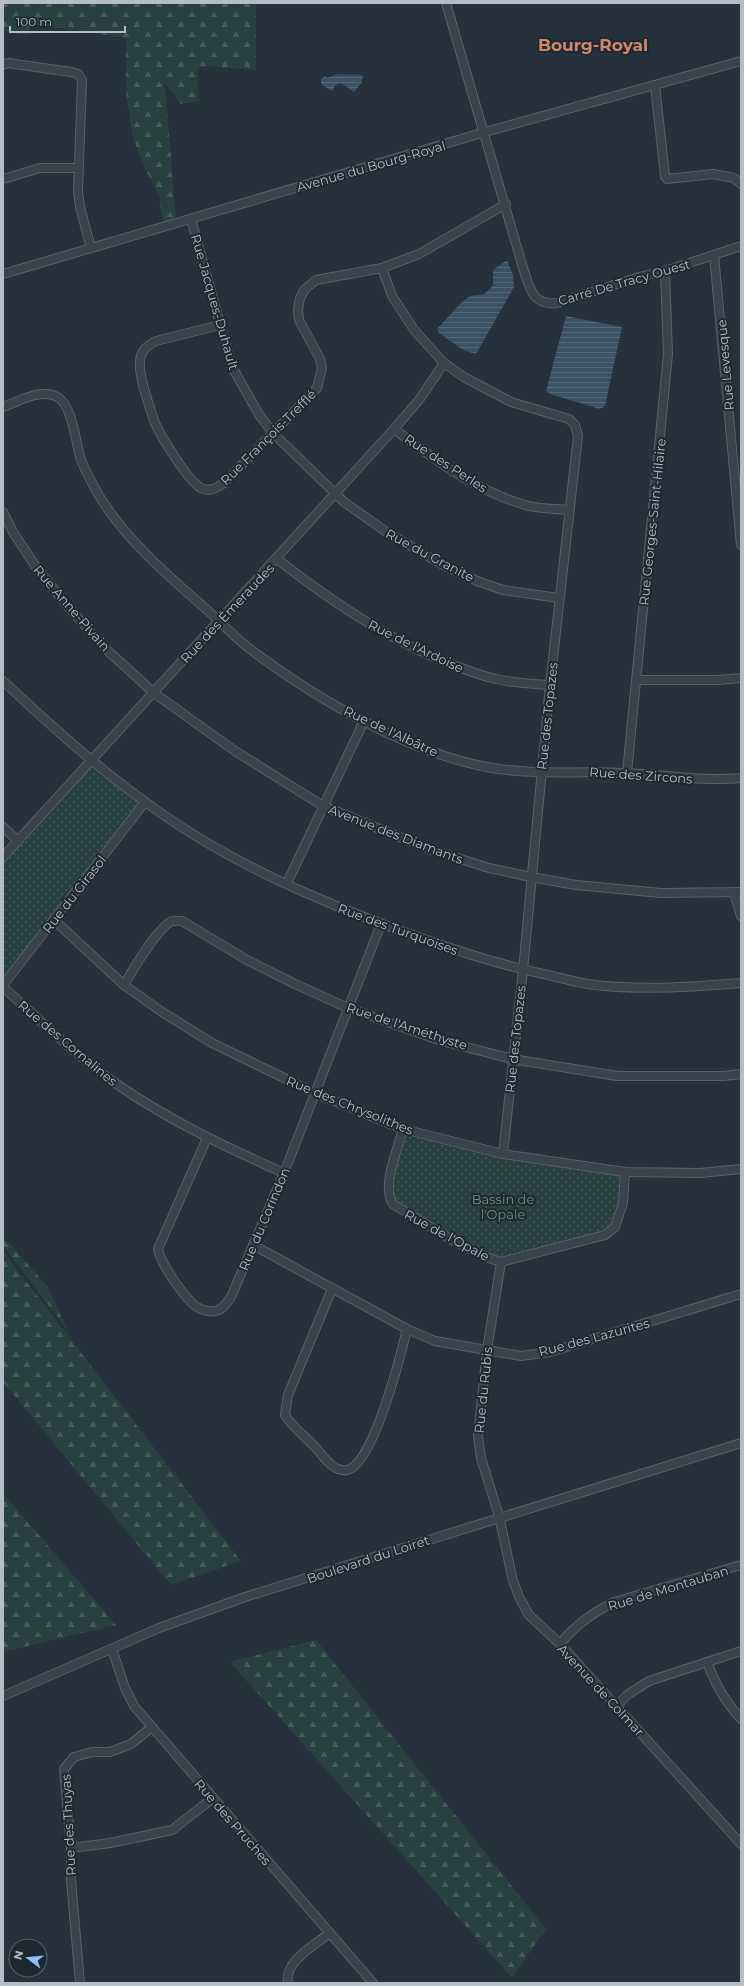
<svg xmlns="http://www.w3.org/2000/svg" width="744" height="1986" viewBox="0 0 744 1986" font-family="Montserrat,sans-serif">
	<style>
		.forest { fill: url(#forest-firs) }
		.park { fill: url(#park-dots) }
		.water { fill: url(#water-rules) }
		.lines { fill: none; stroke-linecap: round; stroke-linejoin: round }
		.minor-casing { stroke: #57616b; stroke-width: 10 }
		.minor { stroke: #38434d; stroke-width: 8 }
		.labels { text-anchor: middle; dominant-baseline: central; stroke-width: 4; stroke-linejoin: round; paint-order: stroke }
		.street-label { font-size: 13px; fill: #b4bec8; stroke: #1e2832 }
		.park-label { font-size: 13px; fill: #6c9871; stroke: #1e2832 }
		.district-label { font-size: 17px; font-weight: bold; fill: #d18866; stroke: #1e2832 }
	</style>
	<defs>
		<pattern id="forest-firs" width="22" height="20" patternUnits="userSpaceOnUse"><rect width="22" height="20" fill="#28403f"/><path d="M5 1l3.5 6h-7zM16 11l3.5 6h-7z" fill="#455a59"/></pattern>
		<pattern id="park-dots" width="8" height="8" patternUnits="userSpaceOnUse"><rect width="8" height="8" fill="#28403f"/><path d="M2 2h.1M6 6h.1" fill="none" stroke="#455a59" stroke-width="1.8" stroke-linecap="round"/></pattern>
		<pattern id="water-rules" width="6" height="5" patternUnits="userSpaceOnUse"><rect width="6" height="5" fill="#3b5265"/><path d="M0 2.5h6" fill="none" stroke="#55697a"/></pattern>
	</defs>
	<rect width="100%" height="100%" fill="#25323d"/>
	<g class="forest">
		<polygon points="3,3 256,3 256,70 201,66 197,70 199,101 181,104 165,84 176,220 163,222 159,195 145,169 133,138 126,92 126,38 30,24 29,35 3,31"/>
		<polygon points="3,1236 47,1286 69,1333 3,1245"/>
		<polygon points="3,1251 241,1561 171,1585 3,1382"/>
		<polygon points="3,1493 116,1625 3,1652"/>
		<polygon points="316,1640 546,1929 512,1978 230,1662"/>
	</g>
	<g class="park">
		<polygon points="92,760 145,802 3,985 3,857"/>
		<polygon points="403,1129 503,1154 625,1172 615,1227 605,1235 501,1262 399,1209 388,1192"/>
	</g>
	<g class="water">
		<path d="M338,74c8,2 19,-1 25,2l-1,6 -8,10 -13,-9 -5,2 -4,6 -11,-7v-5l4,-3 2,2z"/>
		<polygon points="507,260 513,275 514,287 476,354 463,350 439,333 437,329 461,303 470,296 484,294 493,286 493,270"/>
		<polygon points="566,316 622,327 605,406 600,409 550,394 546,391"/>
	</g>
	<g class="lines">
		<g class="minor-casing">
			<g id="minor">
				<path d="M446,3l77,265c7,20 9,38 34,35l82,-26 26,-6 76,-25"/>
				<polyline points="3,65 8,63 71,72 78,74 82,80 78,192 80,207 91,248"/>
				<polyline points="655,85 665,176 667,179 713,174 734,178 741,184"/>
				<polyline points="3,179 40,168 79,168"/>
				<polyline points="191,219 232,367 260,416 273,433 344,502 385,531 443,565 477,581 503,590 559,598"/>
				<polyline points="714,255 741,545"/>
				<polyline points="382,268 392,296 415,331 444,363 464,377 511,402 569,419 575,425 578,436 550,685 523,970 503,1154"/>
				<polyline points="3,274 485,132 741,61"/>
				<path d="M220,325l-64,16c-9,5 -15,9 -16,20 -2,15 10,47 15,62 6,14 34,59 46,65 9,4 16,0 23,-5l93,-95 5,-20 -2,-9 -21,-39 -1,-11 2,-11 5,-9 11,-9 66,-12 37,-14 87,-50"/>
				<path d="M3,407c16,-6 40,-20 56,-9 13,9 17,44 21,59 4,12 12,26 18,37 26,44 70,82 108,115 15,13 28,28 44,40 66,50 160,105 242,119 42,7 89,3 131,5 40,1 79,9 118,5"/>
				<path d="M394,429c41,31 85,64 135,77 12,3 27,3 40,4"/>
				<polyline points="3,512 13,532 36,567 69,608 107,650 154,693 235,751 323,806 432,850 489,868 531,877 576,885 661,893 741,892"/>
				<path d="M277,559c54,42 111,81 176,106 14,5 28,11 43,14 17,4 36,5 54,6"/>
				<polyline points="637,680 718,680 741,678"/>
				<path d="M3,681c45,42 91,84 141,120 83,62 181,103 277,137 42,15 84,28 127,37 13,3 27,7 40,9 51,7 102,3 153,-1"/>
				<polyline points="627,773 668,354 665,271"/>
				<polyline points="3,827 18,841"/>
				<polyline points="3,857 394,429 419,400 444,363"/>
				<polyline points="287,883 364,721"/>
				<polyline points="734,893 741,916"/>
				<polyline points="54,920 124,985 162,1012 212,1043 315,1093 403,1129 503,1154 625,1172 700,1173 741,1169"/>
				<polyline points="3,985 145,802"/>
				<path d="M124,985c10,-17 30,-52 46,-63 3,-2 8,-1 12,-1l65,39 48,24 53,24 91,32 73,19 105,17h107l17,-2"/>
				<path d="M3,987c38,34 75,71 118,100 53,36 105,60 163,86"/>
				<path d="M403,1129c-5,20 -22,57 -10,75l59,36 37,18 12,4 104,-27 10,-8 8,-24 2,-31"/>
				<path d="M207,1138l-49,111c3,15 26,49 39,58 4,3 13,5 18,4 7,-1 12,-8 16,-14l53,-124 97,-249"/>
				<polyline points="253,1245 407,1329 435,1341 521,1356 550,1352 741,1294"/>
				<polyline points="501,1262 487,1350 478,1436 481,1458 499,1516 513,1581 520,1599 529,1615 560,1644 741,1844"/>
				<path d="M332,1289l-44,106 -3,20c8,13 21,22 31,33 8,9 17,24 31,22 26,-4 54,-116 60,-141"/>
				<path d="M560,1644c15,-19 32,-31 54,-42l127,-37"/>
				<polyline points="112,1649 125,1688 134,1706 373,1983"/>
				<path d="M707,1662c8,22 18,40 34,57"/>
				<polyline points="3,1696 159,1628 245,1597 741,1443"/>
				<polyline points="617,1706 627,1695 649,1681 741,1651"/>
				<polyline points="71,1848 110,1843 172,1830 213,1798"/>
				<polyline points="80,1983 71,1880 71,1848 64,1769 74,1757 92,1752 110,1752 131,1744 152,1727"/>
				<path d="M288,1983c-4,-22 27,-38 42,-50"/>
			</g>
		</g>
		<use href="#minor" class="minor"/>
	</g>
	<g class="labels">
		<g class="street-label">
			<text transform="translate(371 166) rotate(-16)">Avenue du Bourg-Royal</text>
			<text transform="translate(624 282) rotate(-16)">Carré De Tracy Ouest</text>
			<text transform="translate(215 302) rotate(74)">Rue Jacques-Duhault</text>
			<text transform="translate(725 365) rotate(-95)">Rue Levesque</text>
			<text transform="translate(268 437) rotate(-45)">Rue François-Trefflé</text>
			<text transform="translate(446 463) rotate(33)">Rue des Perles</text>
			<text transform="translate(652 522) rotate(-84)">Rue Georges-Saint-Hilaire</text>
			<text transform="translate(430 555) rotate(28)">Rue du Granite</text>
			<text transform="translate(72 608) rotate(49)">Rue Anne-Pivain</text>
			<text transform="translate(227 613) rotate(-47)">Rue des Émeraudes</text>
			<text transform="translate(416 646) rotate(26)">Rue de l'Ardoise</text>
			<text transform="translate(547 716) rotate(-84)">Rue des Topazes</text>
			<text transform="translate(391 731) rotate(25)">Rue de l'Albâtre</text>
			<text transform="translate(641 775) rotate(4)">Rue des Zircons</text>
			<text transform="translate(396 834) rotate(21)">Avenue des Diamants</text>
			<text transform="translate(74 894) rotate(-52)">Rue du Girasol</text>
			<text transform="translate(398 929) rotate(20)">Rue des Turquoises</text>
			<text transform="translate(407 1026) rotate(18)">Rue de l'Améthyste</text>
			<text transform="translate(515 1039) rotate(-84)">Rue des Topazes</text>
			<text transform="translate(68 1043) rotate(40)">Rue des Cornalines</text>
			<text transform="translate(350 1105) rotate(22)">Rue des Chrysolithes</text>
			<text transform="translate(264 1219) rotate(-67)">Rue du Corindon</text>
			<text transform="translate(447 1235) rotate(28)">Rue de l'Opale</text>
			<text transform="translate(594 1337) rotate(-15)">Rue des Lazurites</text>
			<text transform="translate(483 1390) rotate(-84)">Rue du Rubis</text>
			<text transform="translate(368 1559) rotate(-18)">Boulevard du Loiret</text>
			<text transform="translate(668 1588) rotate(-17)">Rue de Montauban</text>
			<text transform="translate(601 1690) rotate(47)">Avenue de Colmar</text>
			<text transform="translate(233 1822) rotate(49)">Rue des Pruches</text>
			<text transform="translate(68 1825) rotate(-93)">Rue des Thuyas</text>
		</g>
		<g class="park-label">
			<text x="503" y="1199">Bassin de<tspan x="503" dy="15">l'Opale</tspan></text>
		</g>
		<g class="district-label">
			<text x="593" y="45">Bourg-Royal</text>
		</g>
	</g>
	<rect width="744" height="1986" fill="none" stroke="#b4bec8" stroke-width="8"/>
	<g transform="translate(28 1958) rotate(286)"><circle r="19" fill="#1e2832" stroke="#5a646e"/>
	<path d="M0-3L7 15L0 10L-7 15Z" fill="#8dc2f4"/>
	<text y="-6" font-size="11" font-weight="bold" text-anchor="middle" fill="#b4bec8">N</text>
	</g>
	<path d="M10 26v6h115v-6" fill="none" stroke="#b4bec8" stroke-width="2"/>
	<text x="16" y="26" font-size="12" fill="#b4bec8" stroke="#1e2832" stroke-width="3" paint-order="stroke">100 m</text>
</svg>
